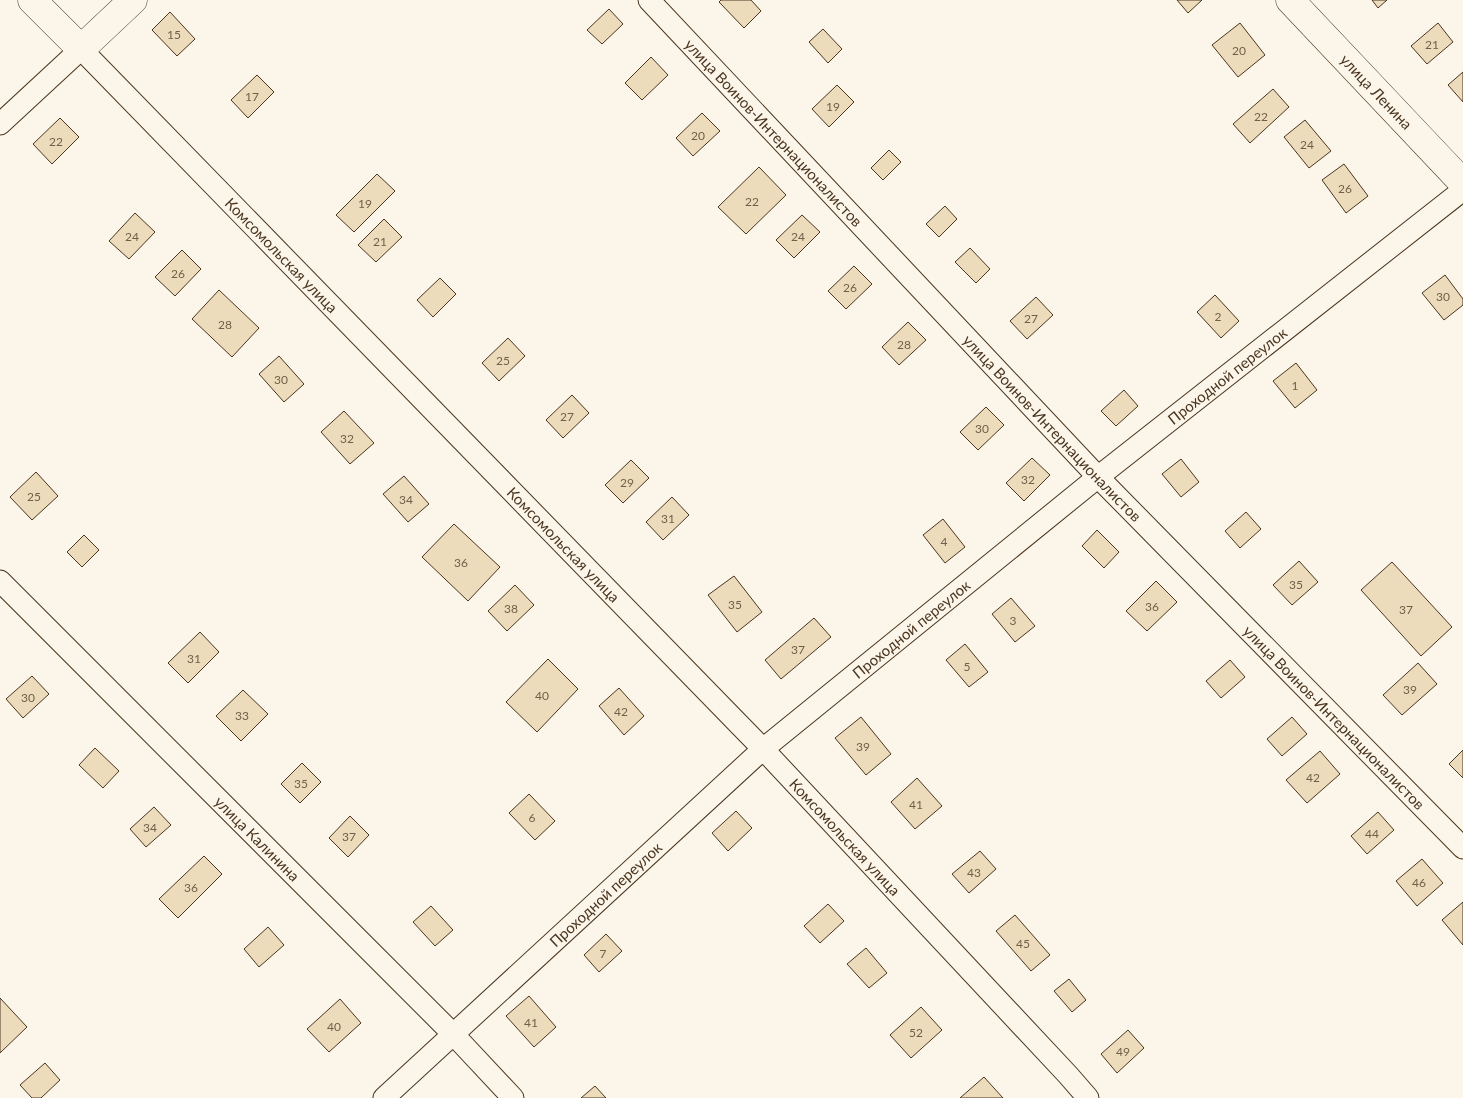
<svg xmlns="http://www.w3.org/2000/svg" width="1463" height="1098" viewBox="0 0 1463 1098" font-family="Lato,sans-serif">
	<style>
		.building { fill: #ecdcbc; stroke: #4a3520 }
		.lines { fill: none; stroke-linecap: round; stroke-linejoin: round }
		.street-casing { stroke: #4a3520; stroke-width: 23 }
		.secondary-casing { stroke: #4a3520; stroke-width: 29 }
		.street { stroke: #fbf6e9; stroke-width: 21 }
		.secondary { stroke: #fbf6e9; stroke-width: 28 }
		.labels { text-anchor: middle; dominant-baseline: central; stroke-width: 4; stroke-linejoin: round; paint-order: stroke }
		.number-label { font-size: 12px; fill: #725f47 }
		.street-label { font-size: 15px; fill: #4a3520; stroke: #fbf6e9 }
	</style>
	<rect width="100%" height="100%" fill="#fbf6e9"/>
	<g class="building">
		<polygon points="721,0 751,0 761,11 744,28 719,2"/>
		<polygon points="1177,0 1202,0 1188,13"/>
		<polygon points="1372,0 1387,0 1378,8"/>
		<polygon points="609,9 623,24 602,44 587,30"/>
		<polygon points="170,12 195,39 177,56 152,30"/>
		<polygon points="1240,23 1265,55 1238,77 1212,45"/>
		<polygon points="1438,23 1453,42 1427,64 1411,46"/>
		<polygon points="823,29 842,49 828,63 809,42"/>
		<polygon points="651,57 668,75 642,100 625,83"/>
		<polygon points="1463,72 1463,102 1448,85"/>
		<polygon points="257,75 274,92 248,118 231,100"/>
		<polygon points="837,85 854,102 829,127 812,109"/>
		<polygon points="1273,89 1289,107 1250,143 1233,124"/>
		<polygon points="702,113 720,131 693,156 676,138"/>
		<polygon points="60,118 79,137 52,164 33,144"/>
		<polygon points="1305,120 1331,151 1309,168 1284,137"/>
		<polygon points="889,150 901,162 883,180 871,168"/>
		<polygon points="1344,164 1368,196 1346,213 1322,180"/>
		<polygon points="759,167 786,195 746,234 718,207"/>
		<polygon points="377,174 395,191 354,232 336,215"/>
		<polygon points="945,206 957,219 939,237 926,224"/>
		<polygon points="135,213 155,232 129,259 109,241"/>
		<polygon points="802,215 820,232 794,258 776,240"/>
		<polygon points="384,219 402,237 376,262 358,245"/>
		<polygon points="970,248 990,269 976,283 955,262"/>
		<polygon points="182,250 201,269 175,296 155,277"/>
		<polygon points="854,266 872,284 846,309 828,291"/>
		<polygon points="1445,275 1463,299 1463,305 1444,320 1422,293"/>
		<polygon points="440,278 456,294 433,317 417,300"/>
		<polygon points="219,290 259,328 232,357 192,319"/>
		<polygon points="1215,295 1239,321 1221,338 1197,312"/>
		<polygon points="1036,297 1053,315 1027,339 1010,321"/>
		<polygon points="908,322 926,340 899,365 882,347"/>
		<polygon points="508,338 525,356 499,381 482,363"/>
		<polygon points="279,356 304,384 284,402 259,374"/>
		<polygon points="1296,363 1317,390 1295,408 1273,381"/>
		<polygon points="1124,390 1138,406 1116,426 1101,411"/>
		<polygon points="572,395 589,413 563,438 546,420"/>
		<polygon points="986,407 1004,425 978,450 960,432"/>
		<polygon points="344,411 374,443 350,464 321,432"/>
		<polygon points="1032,458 1050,475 1024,501 1006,483"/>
		<polygon points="1181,459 1199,482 1181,497 1162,474"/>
		<polygon points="631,460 649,478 623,503 605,485"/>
		<polygon points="36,472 58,496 32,520 10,497"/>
		<polygon points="404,476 429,504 408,522 383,494"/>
		<polygon points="672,497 689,515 663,540 646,522"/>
		<polygon points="1246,512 1261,529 1240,548 1225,531"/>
		<polygon points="943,519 965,547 945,563 923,535"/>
		<polygon points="454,524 500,567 468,601 422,557"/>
		<polygon points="1097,530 1119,552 1104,568 1082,546"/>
		<polygon points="84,535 99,550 82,567 67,552"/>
		<polygon points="1299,561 1318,582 1292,605 1273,585"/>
		<polygon points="1392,562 1452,627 1421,656 1361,590"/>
		<polygon points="734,576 762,612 737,632 708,595"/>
		<polygon points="1156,581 1177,602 1147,631 1126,611"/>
		<polygon points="515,585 534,605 507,631 488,611"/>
		<polygon points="1011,598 1035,626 1015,642 992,614"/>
		<polygon points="814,618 831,637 781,679 765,660"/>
		<polygon points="200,632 219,652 188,683 168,663"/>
		<polygon points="965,644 988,672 969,687 946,660"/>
		<polygon points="548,659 578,689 537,732 506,702"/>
		<polygon points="1230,660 1245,677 1221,698 1206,681"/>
		<polygon points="1418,663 1437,684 1402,715 1383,695"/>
		<polygon points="32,676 49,694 23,718 6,699"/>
		<polygon points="619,688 644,716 624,735 599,706"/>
		<polygon points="243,690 268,714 241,741 216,716"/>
		<polygon points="861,717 891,754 866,775 835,738"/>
		<polygon points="1292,717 1307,734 1282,756 1267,739"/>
		<polygon points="95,748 119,771 103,788 79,765"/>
		<polygon points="1463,750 1463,778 1449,764"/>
		<polygon points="1320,751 1340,774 1307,803 1286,780"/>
		<polygon points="302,763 321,782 300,803 281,784"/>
		<polygon points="917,778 942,806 915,829 891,802"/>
		<polygon points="529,794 555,821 535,840 509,813"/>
		<polygon points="154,807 171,825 146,847 130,829"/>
		<polygon points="736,811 752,828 728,851 712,833"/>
		<polygon points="1378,812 1394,830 1367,854 1351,836"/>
		<polygon points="350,816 369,835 348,857 329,838"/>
		<polygon points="980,851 996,869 969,893 952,874"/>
		<polygon points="204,856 222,874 178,918 159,899"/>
		<polygon points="1422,859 1443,883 1417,906 1396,881"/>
		<polygon points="1463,902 1463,945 1442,920"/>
		<polygon points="828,904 844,921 820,943 804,926"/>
		<polygon points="431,906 453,930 435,946 413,922"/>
		<polygon points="1015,915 1050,955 1031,971 996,931"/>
		<polygon points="268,927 284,945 259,967 244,949"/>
		<polygon points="606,934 622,951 599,972 584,955"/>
		<polygon points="866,948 887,973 869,988 847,964"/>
		<polygon points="1069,979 1086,1000 1072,1012 1054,991"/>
		<polygon points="529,996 556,1027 534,1047 506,1016"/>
		<polygon points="0,998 27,1027 0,1053"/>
		<polygon points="340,999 361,1023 329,1052 307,1029"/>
		<polygon points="921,1007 942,1030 911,1058 890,1035"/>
		<polygon points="1128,1030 1144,1048 1117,1073 1101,1054"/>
		<polygon points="45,1063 60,1080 41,1098 32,1098 20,1085"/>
		<polygon points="984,1077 1003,1098 960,1098"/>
		<polygon points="595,1086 606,1098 581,1098"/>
	</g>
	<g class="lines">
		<g class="street-casing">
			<g id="street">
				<path id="s1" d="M649,0l449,477 365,371"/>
				<path id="s2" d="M0,124l81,-75 682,700 305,326 20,23"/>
				<path id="s3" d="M0,581l454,454 59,63"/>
				<path id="s4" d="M384,1098l379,-349 335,-272 365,-287"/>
			</g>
		</g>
		<g class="secondary-casing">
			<g id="secondary">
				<polyline points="32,0 81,49 133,0"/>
				<path id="s5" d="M1290,0l173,183"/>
			</g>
		</g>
		<use href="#street" class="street"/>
		<use href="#secondary" class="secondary"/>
	</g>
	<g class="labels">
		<g class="number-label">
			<text x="174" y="34">15</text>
			<text x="1432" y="44">21</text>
			<text x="1239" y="50">20</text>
			<text x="252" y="96">17</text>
			<text x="833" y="106">19</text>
			<text x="1261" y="116">22</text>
			<text x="698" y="135">20</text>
			<text x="56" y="141">22</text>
			<text x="1307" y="144">24</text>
			<text x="1345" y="188">26</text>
			<text x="752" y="201">22</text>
			<text x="365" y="203">19</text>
			<text x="132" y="236">24</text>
			<text x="798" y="236">24</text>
			<text x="380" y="241">21</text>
			<text x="178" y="273">26</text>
			<text x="850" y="287">26</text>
			<text x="1443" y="296">30</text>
			<text x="1218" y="316">2</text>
			<text x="1031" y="318">27</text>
			<text x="225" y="324">28</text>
			<text x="904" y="344">28</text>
			<text x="503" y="360">25</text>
			<text x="281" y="379">30</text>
			<text x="1295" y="385">1</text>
			<text x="567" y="416">27</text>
			<text x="982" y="428">30</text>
			<text x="347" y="438">32</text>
			<text x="1028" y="479">32</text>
			<text x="627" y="482">29</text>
			<text x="34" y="496">25</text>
			<text x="406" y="499">34</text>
			<text x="668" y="518">31</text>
			<text x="944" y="541">4</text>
			<text x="461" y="562">36</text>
			<text x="1296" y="584">35</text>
			<text x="735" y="604">35</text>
			<text x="1152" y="606">36</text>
			<text x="511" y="608">38</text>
			<text x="1406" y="609">37</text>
			<text x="1013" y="620">3</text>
			<text x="798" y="649">37</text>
			<text x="194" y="658">31</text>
			<text x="967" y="666">5</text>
			<text x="1410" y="689">39</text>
			<text x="542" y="695">40</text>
			<text x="28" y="697">30</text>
			<text x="621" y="711">42</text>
			<text x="242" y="715">33</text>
			<text x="863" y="746">39</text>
			<text x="1313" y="777">42</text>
			<text x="301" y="783">35</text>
			<text x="916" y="804">41</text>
			<text x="532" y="817">6</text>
			<text x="150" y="827">34</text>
			<text x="1372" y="833">44</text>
			<text x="349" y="836">37</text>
			<text x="974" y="872">43</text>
			<text x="1419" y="882">46</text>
			<text x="191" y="887">36</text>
			<text x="1023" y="943">45</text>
			<text x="603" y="953">7</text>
			<text x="531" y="1022">41</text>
			<text x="334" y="1026">40</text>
			<text x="916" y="1032">52</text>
			<text x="1123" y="1051">49</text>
		</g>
		<g class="street-label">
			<text stroke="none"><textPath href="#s5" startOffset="126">улица Ленина</textPath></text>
			<text stroke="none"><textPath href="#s1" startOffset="182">улица Воинов-Интернационалистов</textPath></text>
			<text stroke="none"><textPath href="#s2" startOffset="398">Комсомольская улица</textPath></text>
			<text stroke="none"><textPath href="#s4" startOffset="1111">Проходной переулок</textPath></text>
			<text stroke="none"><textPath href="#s1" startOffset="588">улица Воинов-Интернационалистов</textPath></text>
			<text stroke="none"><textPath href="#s2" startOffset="802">Комсомольская улица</textPath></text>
			<text stroke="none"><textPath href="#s4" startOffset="706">Проходной переулок</textPath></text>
			<text stroke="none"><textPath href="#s1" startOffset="992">улица Воинов-Интернационалистов</textPath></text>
			<text stroke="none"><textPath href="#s2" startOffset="1208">Комсомольская улица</textPath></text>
			<text stroke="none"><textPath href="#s3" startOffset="364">улица Калинина</textPath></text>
			<text stroke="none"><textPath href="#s4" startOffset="301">Проходной переулок</textPath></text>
		</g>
	</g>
</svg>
